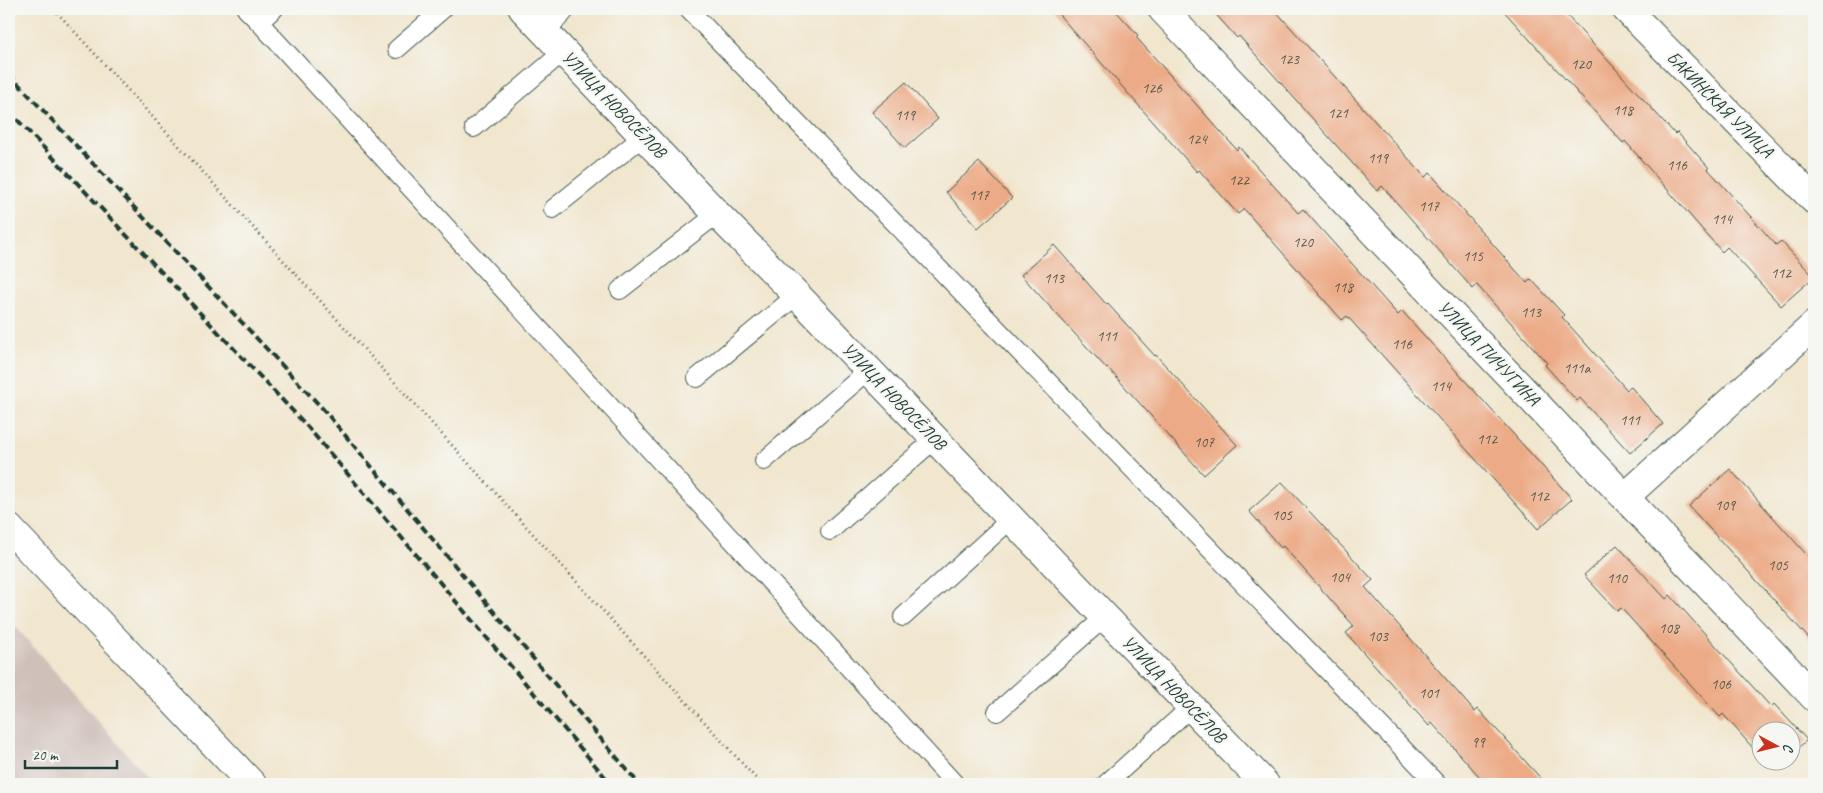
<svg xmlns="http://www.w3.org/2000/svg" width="1823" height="793" viewBox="0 0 1823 793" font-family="Caveat,sans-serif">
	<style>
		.industrial { fill: #cfc0ba }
		.building { fill: #ecaa86 }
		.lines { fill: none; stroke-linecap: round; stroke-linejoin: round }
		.lane-casing { stroke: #3e564b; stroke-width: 20 }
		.street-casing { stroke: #3e564b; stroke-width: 30 }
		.secondary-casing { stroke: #3e564b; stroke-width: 30 }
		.path { stroke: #3e564b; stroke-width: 3; stroke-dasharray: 1 4; stroke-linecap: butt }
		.lane { stroke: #fff; stroke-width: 18 }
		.street { stroke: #fff; stroke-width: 28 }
		.secondary { stroke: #fff; stroke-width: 28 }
		.rail { stroke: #1f3d34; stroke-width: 4; stroke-dasharray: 8 4; stroke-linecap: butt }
		.labels { text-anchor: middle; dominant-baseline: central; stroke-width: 4.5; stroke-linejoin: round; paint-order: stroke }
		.number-label { font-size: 15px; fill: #525848 }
		.street-label { font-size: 18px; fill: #1f3d34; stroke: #f6f6f2 }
	</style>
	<rect width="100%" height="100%" fill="#f6f6f2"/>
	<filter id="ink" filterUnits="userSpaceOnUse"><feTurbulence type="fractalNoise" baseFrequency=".02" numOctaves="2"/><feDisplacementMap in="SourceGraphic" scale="10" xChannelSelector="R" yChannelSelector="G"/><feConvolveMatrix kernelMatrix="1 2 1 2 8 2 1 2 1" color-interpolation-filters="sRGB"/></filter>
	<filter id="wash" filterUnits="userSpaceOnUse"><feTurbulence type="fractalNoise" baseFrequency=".0096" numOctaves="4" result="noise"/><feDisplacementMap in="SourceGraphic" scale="20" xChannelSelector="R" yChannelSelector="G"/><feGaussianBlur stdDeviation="1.12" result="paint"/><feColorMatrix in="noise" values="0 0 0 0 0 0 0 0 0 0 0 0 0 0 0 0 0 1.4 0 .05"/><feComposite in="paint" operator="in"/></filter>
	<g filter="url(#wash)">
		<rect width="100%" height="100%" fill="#f1e6ce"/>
		<polygon class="industrial" points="9,619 153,784 9,784"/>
		<g id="blocks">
			<g class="building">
				<polygon points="1054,9 1114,9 1138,35 1136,37 1237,150 1239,147 1298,213 1303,209 1398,315 1402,311 1572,499 1538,529 1347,316 1342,320 1244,209 1238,214 1199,170 1197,172"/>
				<polygon points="1211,9 1274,9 1425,177 1430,173 1527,283 1531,279 1564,315 1562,317 1627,390 1631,387 1663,424 1630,453 1580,398 1577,401 1545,365 1547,363 1477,285 1473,289 1382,186 1377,191 1239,36 1237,38"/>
				<polygon points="1502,9 1561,9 1675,134 1677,132 1709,168 1708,169 1776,245 1781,241 1814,277 1781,306 1727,247 1722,252 1625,141 1623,143"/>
				<polygon points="906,82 938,119 905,148 872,112"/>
				<polygon points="979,162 1012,198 978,228 946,192"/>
				<polygon points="1054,245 1106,304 1107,303 1155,356 1156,355 1237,445 1204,475 1108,368 1107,369 1021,275"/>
				<polygon points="1730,469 1814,563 1814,644 1689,506"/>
				<polygon points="1282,482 1373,580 1365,587 1475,712 1478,709 1546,784 1486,784 1432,723 1429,726 1346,633 1354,626 1283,546 1281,548 1249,511"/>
				<polygon points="1617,545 1666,599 1670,595 1771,707 1774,704 1807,740 1790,755 1790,730 1760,730 1760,756 1723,714 1720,717 1621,608 1617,611 1584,575"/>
			</g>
		</g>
	</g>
	<g filter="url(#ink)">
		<use href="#blocks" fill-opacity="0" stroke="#3e564b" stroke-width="1"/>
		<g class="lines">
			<g class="lane-casing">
				<g id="lane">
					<polyline points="246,9 259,22"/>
					<polyline points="274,9 259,22 955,784"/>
					<polyline points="688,9 1437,784"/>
					<polyline points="397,49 443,9"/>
					<polyline points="474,128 564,51"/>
					<polyline points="553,209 645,135"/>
					<polyline points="620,290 717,214"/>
					<polyline points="697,378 797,295"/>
					<polyline points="764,461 869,370"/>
					<polyline points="830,531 935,439"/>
					<polyline points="903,617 1011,519"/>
					<polyline points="997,712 1105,617"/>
					<polyline points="1106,784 1191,707"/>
				</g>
			</g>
			<g class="street-casing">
				<g id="street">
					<polyline points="1162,9 1814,697"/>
					<polyline points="1626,9 1814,200"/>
					<polyline points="542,28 560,9"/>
					<polyline points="1625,497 1814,325"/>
					<polyline points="9,528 252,784"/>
				</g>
			</g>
			<g class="secondary-casing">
				<polyline id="secondary" points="523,9 717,214 797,295 1265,784"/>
			</g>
			<polyline class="path" points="54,9 761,784"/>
			<use href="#lane" class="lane"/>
			<use href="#street" class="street"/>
			<use href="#secondary" class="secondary"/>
			<g class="rail">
				<polyline points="9,74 323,409 639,784"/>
				<polyline points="9,111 306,425 611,784"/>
			</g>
		</g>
	</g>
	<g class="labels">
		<g class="number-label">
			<text x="1289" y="59">123</text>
			<text x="1581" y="64">120</text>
			<text x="1152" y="88">126</text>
			<text x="1623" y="110">118</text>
			<text x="1338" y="113">121</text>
			<text x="905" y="115">119</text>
			<text x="1197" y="139">124</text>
			<text x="1378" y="158">119</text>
			<text x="1677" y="165">116</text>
			<text x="1239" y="180">122</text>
			<text x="979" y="195">117</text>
			<text x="1429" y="206">117</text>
			<text x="1722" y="219">114</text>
			<text x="1303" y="242">120</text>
			<text x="1473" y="256">115</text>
			<text x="1781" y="273">112</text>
			<text x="1054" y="278">113</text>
			<text x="1343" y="287">118</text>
			<text x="1531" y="312">113</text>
			<text x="1107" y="336">111</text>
			<text x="1402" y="344">116</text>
			<text x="1577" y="368">111а</text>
			<text x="1441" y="386">114</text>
			<text x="1630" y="420">111</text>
			<text x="1487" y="439">112</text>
			<text x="1204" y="442">107</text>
			<text x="1539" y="496">112</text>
			<text x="1725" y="505">109</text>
			<text x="1282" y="515">105</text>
			<text x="1778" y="565">105</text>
			<text x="1340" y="577">104</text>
			<text x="1617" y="578">110</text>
			<text x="1669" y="628">108</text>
			<text x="1378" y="636">103</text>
			<text x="1721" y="684">106</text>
			<text x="1429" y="693">101</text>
			<text x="1478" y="742">99</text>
		</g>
		<g class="street-label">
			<text transform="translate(614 104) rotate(46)">УЛИЦА НОВОСЁЛОВ</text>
			<text transform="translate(1720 104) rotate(45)">БАКИНСКАЯ УЛИЦА</text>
			<text transform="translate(1489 353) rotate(46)">УЛИЦА ПИЧУГИНА</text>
			<text transform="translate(894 396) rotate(46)">УЛИЦА НОВОСЁЛОВ</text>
			<text transform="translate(1174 689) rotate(46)">УЛИЦА НОВОСЁЛОВ</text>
		</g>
	</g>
	<rect width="1823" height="793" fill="none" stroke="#f6f6f2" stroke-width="30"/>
	<g transform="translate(1776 746) rotate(97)"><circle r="24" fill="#f6f6f2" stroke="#a0aca6"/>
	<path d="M0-4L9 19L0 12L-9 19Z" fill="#c8321e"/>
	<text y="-8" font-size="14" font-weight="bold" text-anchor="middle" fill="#1f3d34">С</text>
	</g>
	<path d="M25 760v8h92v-8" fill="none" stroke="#1f3d34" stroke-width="2.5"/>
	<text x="32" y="760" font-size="15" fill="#1f3d34" stroke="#f6f6f2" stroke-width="4" paint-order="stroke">20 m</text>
</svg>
